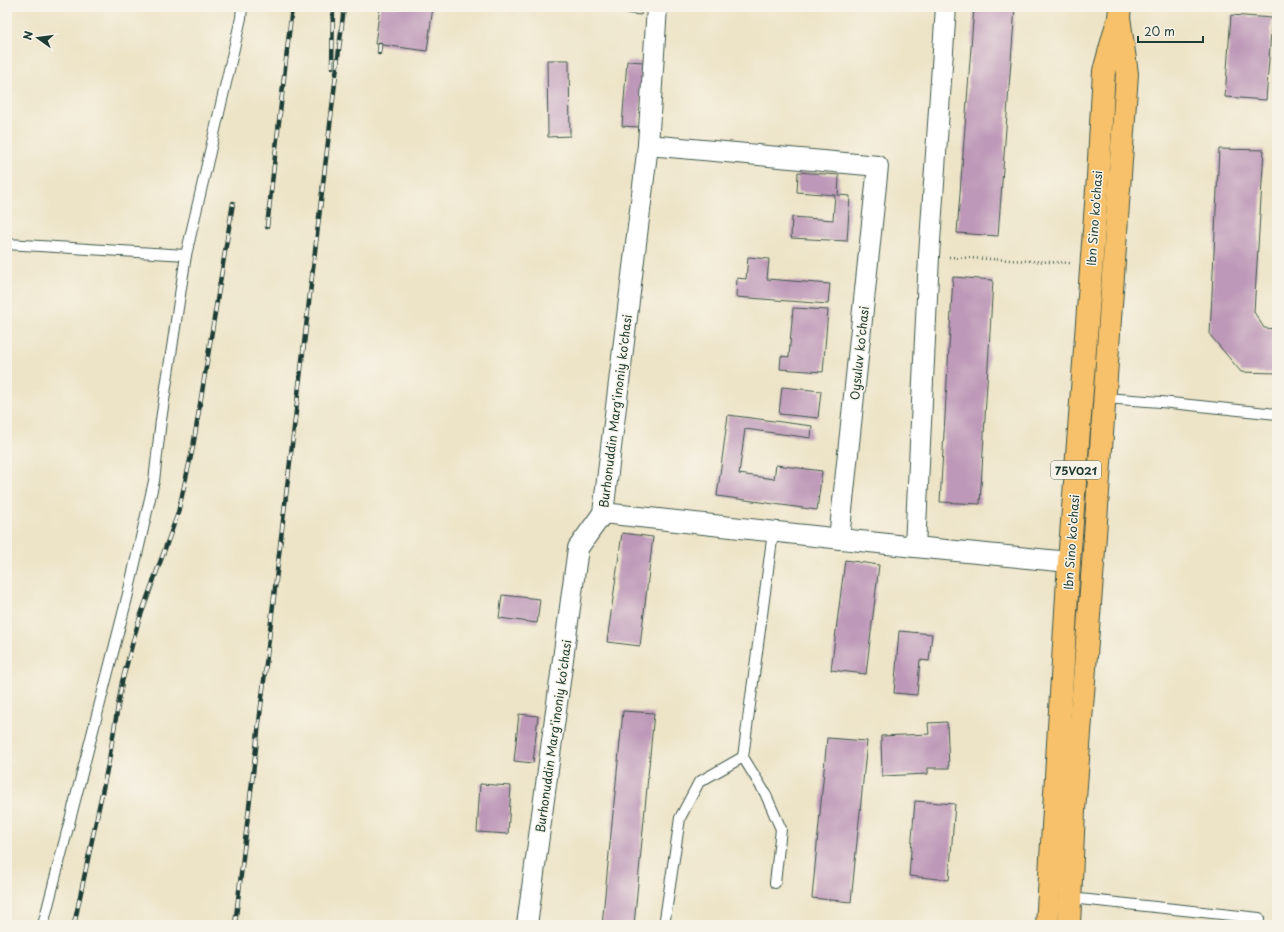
<svg xmlns="http://www.w3.org/2000/svg" width="1284" height="932" viewBox="0 0 1284 932" font-family="'Playpen Sans',sans-serif">
	<style>
		.building { fill: #bd98b8 }
		.lines { fill: none; stroke-linecap: round; stroke-linejoin: round }
		.lane-casing { stroke: #3e564a; stroke-width: 12 }
		.street-casing { stroke: #3e564a; stroke-width: 22 }
		.primary-casing { stroke: #3e564a; stroke-width: 24 }
		.path { stroke: #3e564a; stroke-width: 2.5; stroke-dasharray: 1 3; stroke-linecap: butt }
		.lane { stroke: #fff; stroke-width: 10 }
		.street { stroke: #fff; stroke-width: 20 }
		.primary { stroke: #f6c16b; stroke-width: 22 }
		.rail-casing { stroke: #1f3d34; stroke-width: 4.5 }
		.rail { stroke: #f7f3e8; stroke-width: 3; stroke-dasharray: 9; stroke-linecap: butt }
		.labels { text-anchor: middle; dominant-baseline: central; stroke-width: 3; stroke-linejoin: round; paint-order: stroke }
		.shield { fill: #f7f3e8; stroke: #60746a; stroke-width: 1 }
		.shield-label { font-size: 11px; font-weight: bold; fill: #1f3d34 }
		.street-label { font-size: 12px; fill: #1f3d34; stroke: #f7f3e8 }
	</style>
	<rect width="100%" height="100%" fill="#f7f3e8"/>
	<filter id="ink" filterUnits="userSpaceOnUse"><feTurbulence type="fractalNoise" baseFrequency=".025" numOctaves="2"/><feDisplacementMap in="SourceGraphic" scale="8" xChannelSelector="R" yChannelSelector="G"/><feConvolveMatrix kernelMatrix="1 2 1 2 8 2 1 2 1" color-interpolation-filters="sRGB"/></filter>
	<filter id="wash" filterUnits="userSpaceOnUse"><feTurbulence type="fractalNoise" baseFrequency=".012" numOctaves="4" result="noise"/><feDisplacementMap in="SourceGraphic" scale="16" xChannelSelector="R" yChannelSelector="G"/><feGaussianBlur stdDeviation="0.9" result="paint"/><feColorMatrix in="noise" values="0 0 0 0 0 0 0 0 0 0 0 0 0 0 0 0 0 1.4 0 .05"/><feComposite in="paint" operator="in"/></filter>
	<g filter="url(#wash)">
		<rect width="100%" height="100%" fill="#ede4c7"/>
		<g id="blocks">
			<g class="building">
				<polygon points="380,7 433,7 427,51 375,44"/>
				<polygon points="623,7 642,7 641,15 623,13"/>
				<polygon points="974,7 1015,7 998,236 957,233"/>
				<polygon points="1231,15 1272,18 1266,100 1225,97"/>
				<polygon points="547,60 569,60 570,136 548,137"/>
				<polygon points="627,61 644,62 639,127 622,126"/>
				<polygon points="1219,149 1264,150 1254,312 1264,328 1277,329 1277,373 1241,372 1210,335"/>
				<polygon points="798,172 839,175 838,195 850,196 847,241 791,238 792,217 833,220 835,195 797,192"/>
				<polygon points="748,257 769,259 767,279 830,284 828,304 736,297 737,278 746,279"/>
				<polygon points="953,277 993,280 980,504 940,502"/>
				<polygon points="793,308 828,310 823,372 780,369 781,356 789,357"/>
				<polygon points="782,387 821,391 818,418 779,414"/>
				<polygon points="728,415 812,426 811,438 745,429 739,474 774,479 776,465 822,471 817,510 717,496"/>
				<polygon points="622,533 653,537 640,646 607,642"/>
				<polygon points="845,560 879,565 866,674 831,670"/>
				<polygon points="502,595 540,599 537,623 499,618"/>
				<polygon points="899,631 932,634 929,661 920,660 917,695 894,693"/>
				<polygon points="623,711 654,713 634,925 602,925"/>
				<polygon points="519,714 538,716 533,763 514,761"/>
				<polygon points="947,722 949,768 928,768 928,774 882,776 881,736 929,734 928,723"/>
				<polygon points="827,738 867,741 851,902 812,898"/>
				<polygon points="480,784 511,786 508,834 477,832"/>
				<polygon points="915,801 955,804 949,880 909,876"/>
			</g>
		</g>
	</g>
	<g filter="url(#ink)">
		<use href="#blocks" fill-opacity="0" stroke="#3e564a" stroke-width="1"/>
		<g class="lines">
			<g class="lane-casing">
				<g id="lane">
					<polyline points="7,244 186,255"/>
					<polyline points="1104,398 1161,402 1277,414"/>
					<polyline points="773,532 743,757 765,793 781,829 775,883"/>
					<polyline points="1070,898 1259,918 1259,925"/>
					<polyline points="665,919 680,818 699,782 743,757"/>
					<polyline points="43,925 127,598 154,481 161,420 186,255 241,18 242,7"/>
				</g>
			</g>
			<g class="street-casing">
				<g id="street">
					<polyline points="648,145 878,166 839,539"/>
					<polyline points="603,513 915,547 1069,562"/>
					<polyline points="915,547 929,256 946,7"/>
					<polyline points="527,925 578,548 603,513 648,145 657,7"/>
				</g>
			</g>
			<g class="primary-casing">
				<g id="primary">
					<polyline points="1047,925 1069,562 1098,177 1104,71 1117,24"/>
					<polyline points="1069,925 1074,811 1093,564 1127,74 1119,17 1120,7"/>
				</g>
			</g>
			<polyline class="path" points="949,257 1070,263"/>
			<use href="#lane" class="lane"/>
			<use href="#street" class="street"/>
			<use href="#primary" class="primary"/>
			<g class="rail-casing">
				<g id="rail">
					<polyline points="379,53 380,44"/>
					<polyline points="332,67 333,7"/>
					<polyline points="267,227 292,7"/>
					<polyline points="74,925 109,760 122,682 138,623 178,513 193,447 233,203"/>
					<polyline points="235,925 344,7"/>
				</g>
			</g>
			<use href="#rail" class="rail"/>
		</g>
	</g>
	<g class="labels">
		<rect class="shield" x="1051" y="461" width="50" height="18" rx="3"/>
		<g class="shield-label">
			<text x="1076" y="470">75V021</text>
		</g>
		<g class="street-label">
			<text transform="translate(1094 218) rotate(-86)">Ibn Sino ko'chasi</text>
			<text transform="translate(859 353) rotate(-84)">Oysuluv ko'chasi</text>
			<text transform="translate(615 411) rotate(-83)">Burhonuddin Marg'inoniy ko'chasi</text>
			<text transform="translate(1071 542) rotate(-86)">Ibn Sino ko'chasi</text>
			<text transform="translate(553 736) rotate(-82)">Burhonuddin Marg'inoniy ko'chasi</text>
		</g>
	</g>
	<rect width="1284" height="932" fill="none" stroke="#f7f3e8" stroke-width="24"/>
	<g transform="translate(38 38) rotate(284)" stroke="#f7f3e8" stroke-width="3" paint-order="stroke">
	<path d="M0-3L7 15L0 10L-7 15Z" fill="#1f3d34"/>
	<text y="-6" font-size="11" font-weight="bold" text-anchor="middle" fill="#1f3d34">N</text>
	</g>
	<path d="M1138 36v6h65v-6" fill="none" stroke="#1f3d34" stroke-width="2"/>
	<text x="1144" y="36" font-size="12" fill="#1f3d34" stroke="#f7f3e8" stroke-width="3" paint-order="stroke">20 m</text>
</svg>
